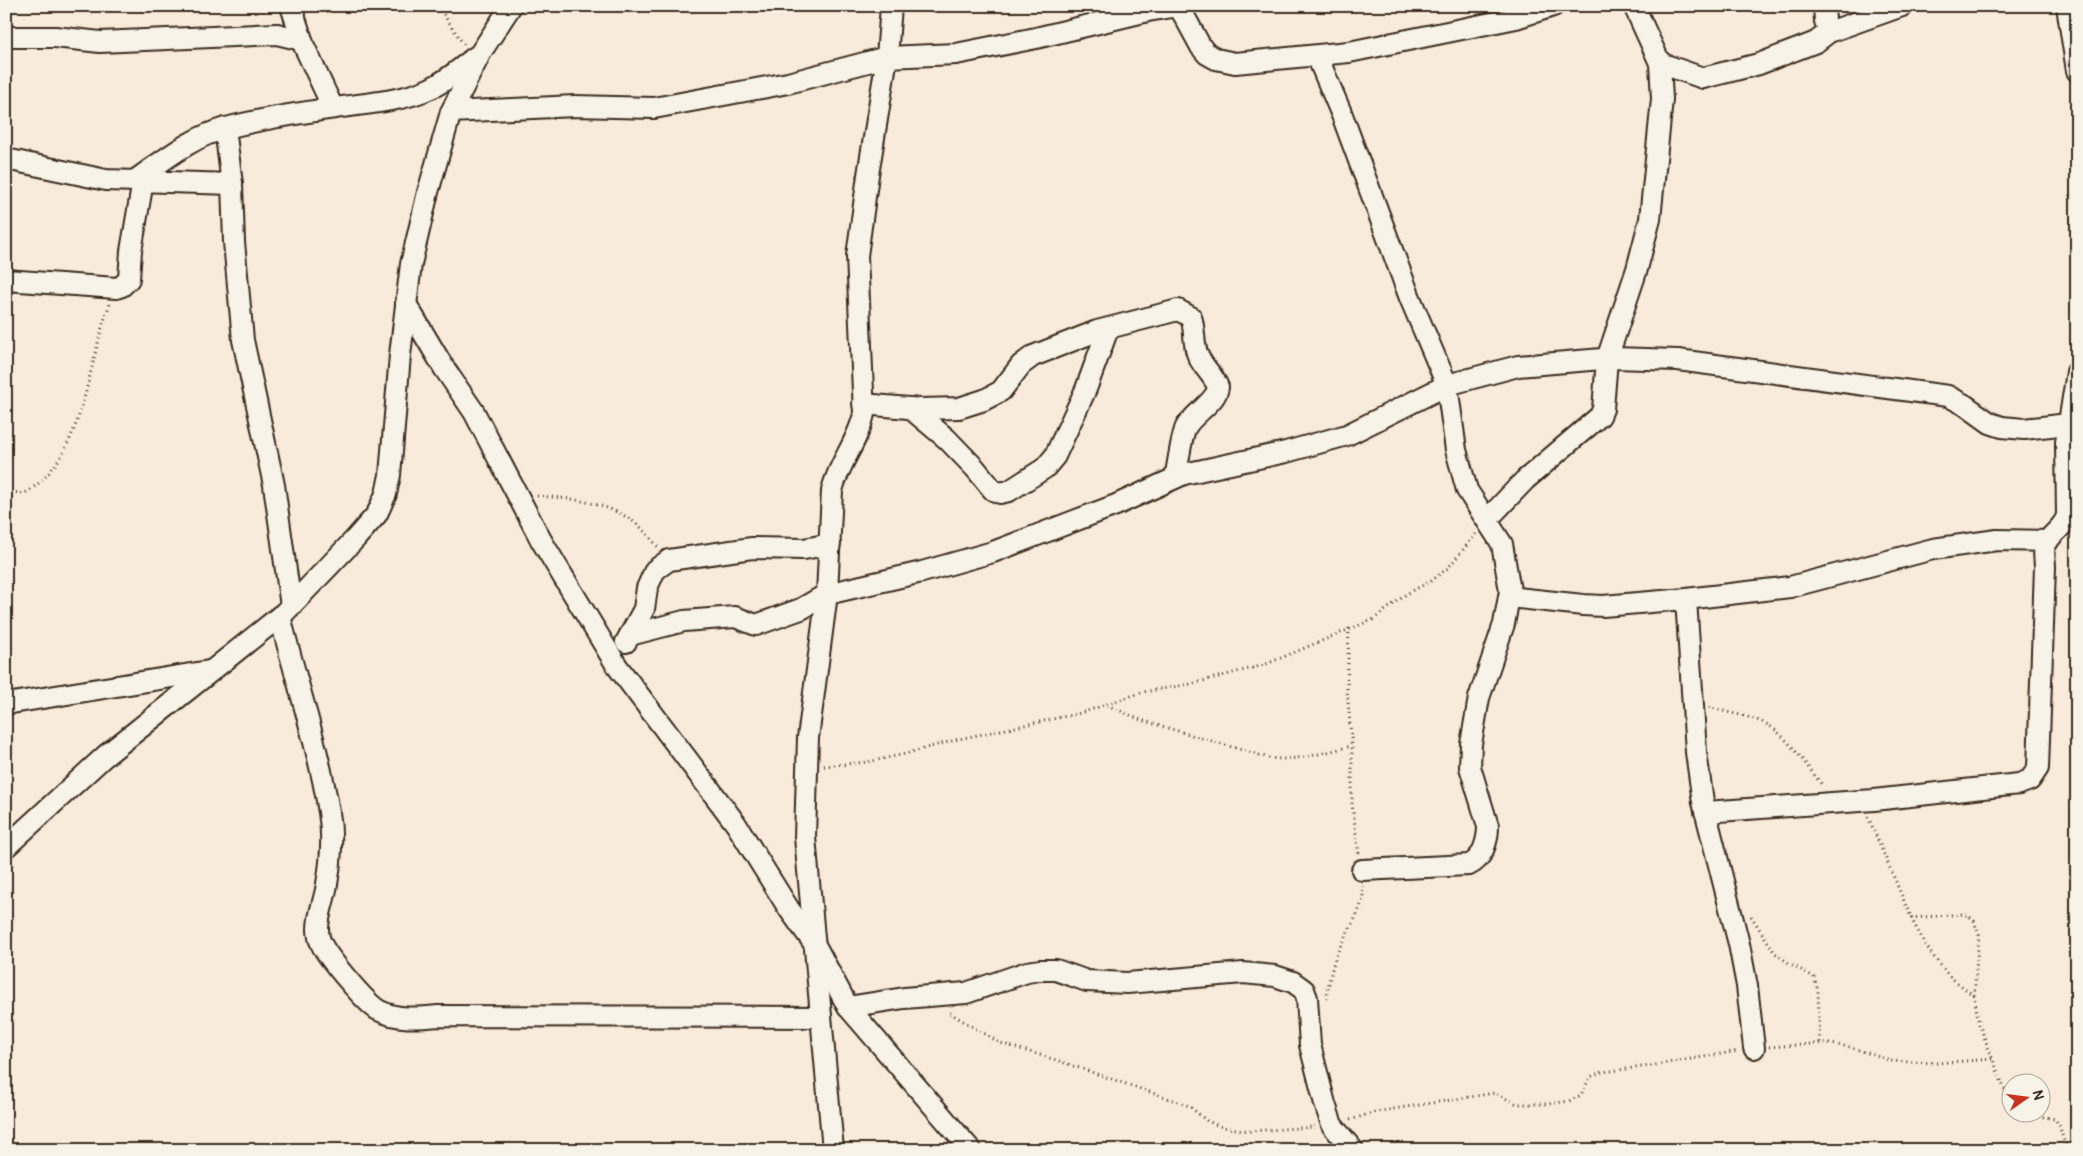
<svg xmlns="http://www.w3.org/2000/svg" width="2083" height="1156" viewBox="0 0 2083 1156" font-family="Pangolin,sans-serif">
	<style>
		.lines { fill: none; stroke-linecap: round; stroke-linejoin: round }
		.minor-casing { stroke: #3b2a1e; stroke-width: 24 }
		.path { stroke: #3b2a1e; stroke-width: 3; stroke-dasharray: 1 4; stroke-linecap: butt }
		.minor { stroke: #f7f3e8; stroke-width: 20 }
	</style>
	<rect width="100%" height="100%" fill="#f8ebdc"/>
	<filter id="ink" filterUnits="userSpaceOnUse"><feTurbulence type="fractalNoise" baseFrequency=".02" numOctaves="2"/><feDisplacementMap in="SourceGraphic" scale="10" xChannelSelector="R" yChannelSelector="G"/><feConvolveMatrix kernelMatrix="1 2 1 2 8 2 1 2 1" color-interpolation-filters="sRGB"/></filter>
	<g filter="url(#ink)">
		<g class="lines">
			<g class="minor-casing">
				<g id="minor">
					<polyline points="291,6 304,46 333,108"/>
					<polyline points="1824,6 1825,21 1829,32"/>
					<polyline points="2067,6 2077,71"/>
					<polyline points="6,37 55,37 100,42 277,34 302,40"/>
					<path d="M1317,56l25,59 68,183 37,87 9,65 11,40 35,54 8,47 -6,33 -25,74 -8,46 -1,23 18,59c0,14 -5,33 -19,39l-107,5"/>
					<polyline points="1660,63 1703,78 1759,64 1816,42 1829,32 1902,6"/>
					<polyline points="451,112 575,106 654,108 788,83 887,57 956,54 1036,38 1148,11 1172,7 1178,8 1182,12 1201,47 1207,54 1216,59 1235,63 1349,52 1516,18 1553,6"/>
					<polyline points="225,128 232,184 234,242 243,340 274,485 291,606"/>
					<polyline points="6,159 106,180 232,184"/>
					<path d="M134,181c29,-20 57,-44 92,-53 35,-9 73,-15 109,-20 32,-5 66,-6 96,-20 17,-8 30,-20 44,-31"/>
					<polyline points="6,280 116,288 122,286 129,279 131,251 143,181"/>
					<polyline points="406,304 444,368 474,412 541,540 617,666 736,824 789,909 815,945 848,1007 971,1150"/>
					<path d="M863,404l57,5 39,-1 25,-8 17,-9 20,-26 12,-9 64,-25 81,-21 13,7c4,11 2,24 6,36 4,13 16,21 21,34 -1,14 -25,27 -32,40 -5,10 -8,39 -11,51"/>
					<polyline points="910,408 947,439 975,468 993,490 1000,493 1009,491 1045,468 1055,456 1086,389 1108,329"/>
					<polyline points="1487,520 1525,480 1600,416 1603,409 1607,359 1637,269 1650,219 1662,99 1660,63 1634,6"/>
					<polyline points="1509,597 1583,605 1603,606 1686,599 1790,587 1933,549 1997,540 2048,541"/>
					<polyline points="1686,599 1696,752 1703,802 1739,944 1747,986 1754,1048"/>
					<path d="M280,616c16,65 38,129 49,196 4,23 2,49 -2,72 -2,15 -9,30 -9,45 0,6 2,13 5,18 8,14 42,55 55,63 19,10 40,8 60,6l383,1"/>
					<polyline points="630,635 684,621 735,617 756,625 801,609 827,594 922,572 993,552 1116,505 1184,474 1286,452 1347,435 1447,385 1518,366 1614,358 1678,360 1948,396 1965,405 1990,423 2002,427 2024,429 2068,424"/>
					<polyline points="626,642 644,609 647,588 655,570 669,560 752,548 804,549 830,544"/>
					<polyline points="6,704 209,671"/>
					<path d="M1705,812l169,-12 145,-16 11,-4 8,-12 7,-201c0,-6 -2,-15 0,-21 5,-13 19,-17 22,-31l-1,-73 11,-70"/>
					<polyline points="6,847 105,756 284,613 356,538 377,514 386,494 390,475 400,355 411,264 428,192 451,112 481,52 511,6"/>
					<polyline points="848,1007 904,998 966,993 1027,972 1040,970 1056,970 1087,981 1127,983 1243,973 1275,976 1293,982 1304,990 1307,998 1310,1045 1325,1104 1332,1125 1353,1150"/>
					<path d="M833,1150l-28,-313 3,-99 19,-144 5,-103c6,-27 26,-49 32,-77l-7,-158 11,-81 19,-118 4,-51"/>
				</g>
			</g>
			<g class="path">
				<polyline points="438,6 464,45"/>
				<path d="M6,492l19,1c61,-36 61,-129 85,-189"/>
				<path d="M537,496c33,2 70,6 97,26 9,6 16,16 24,25"/>
				<polyline points="1349,628 1347,690 1352,746 1352,804 1359,855"/>
				<path d="M1107,705l34,15 128,38c28,4 56,-6 83,-12"/>
				<path d="M1709,707c18,6 43,9 59,18 17,9 42,45 55,61"/>
				<polyline points="824,766 867,762 901,755 959,739 1081,713 1143,692 1191,684 1264,665 1374,619 1408,593 1431,581 1448,568 1476,534"/>
				<polyline points="1868,817 1914,924 1930,952 1949,976 1974,996"/>
				<polyline points="1751,916 1775,953 1787,962 1814,977 1818,991 1820,1044"/>
				<polyline points="1911,918 1963,914 1969,916 1974,921 1979,935 1974,996 1979,1024 2010,1103"/>
				<path d="M1326,999c3,-15 5,-31 11,-45 8,-22 29,-45 26,-68"/>
				<polyline points="950,1013 1000,1043 1053,1059 1173,1100 1189,1106 1207,1121 1222,1127 1250,1131 1315,1127"/>
				<polyline points="1769,1047 1825,1043 1850,1047 1891,1061 1936,1063 1993,1059"/>
				<polyline points="2028,1114 2055,1119 2059,1125 2067,1150"/>
				<polyline points="1350,1120 1375,1112 1495,1093 1517,1104 1548,1104 1569,1101 1581,1095 1590,1077 1602,1072 1650,1066 1738,1051"/>
			</g>
			<use href="#minor" class="minor"/>
		</g>
	</g>
	<rect width="2083" height="1156" fill="none" stroke="#f7f3e8" stroke-width="25"/>
	<rect x="12" y="12" width="2058" height="1131" fill="none" stroke="#3b2a1e" stroke-width="2" filter="url(#ink)"/>
	<g transform="translate(2026 1098) rotate(76)"><circle r="24" fill="#f7f3e8" stroke="#aca397"/>
	<path d="M0-4L9 19L0 12L-9 19Z" fill="#c8321e"/>
	<text y="-8" font-size="14" font-weight="bold" text-anchor="middle" fill="#3b2a1e">N</text>
	</g>
</svg>
